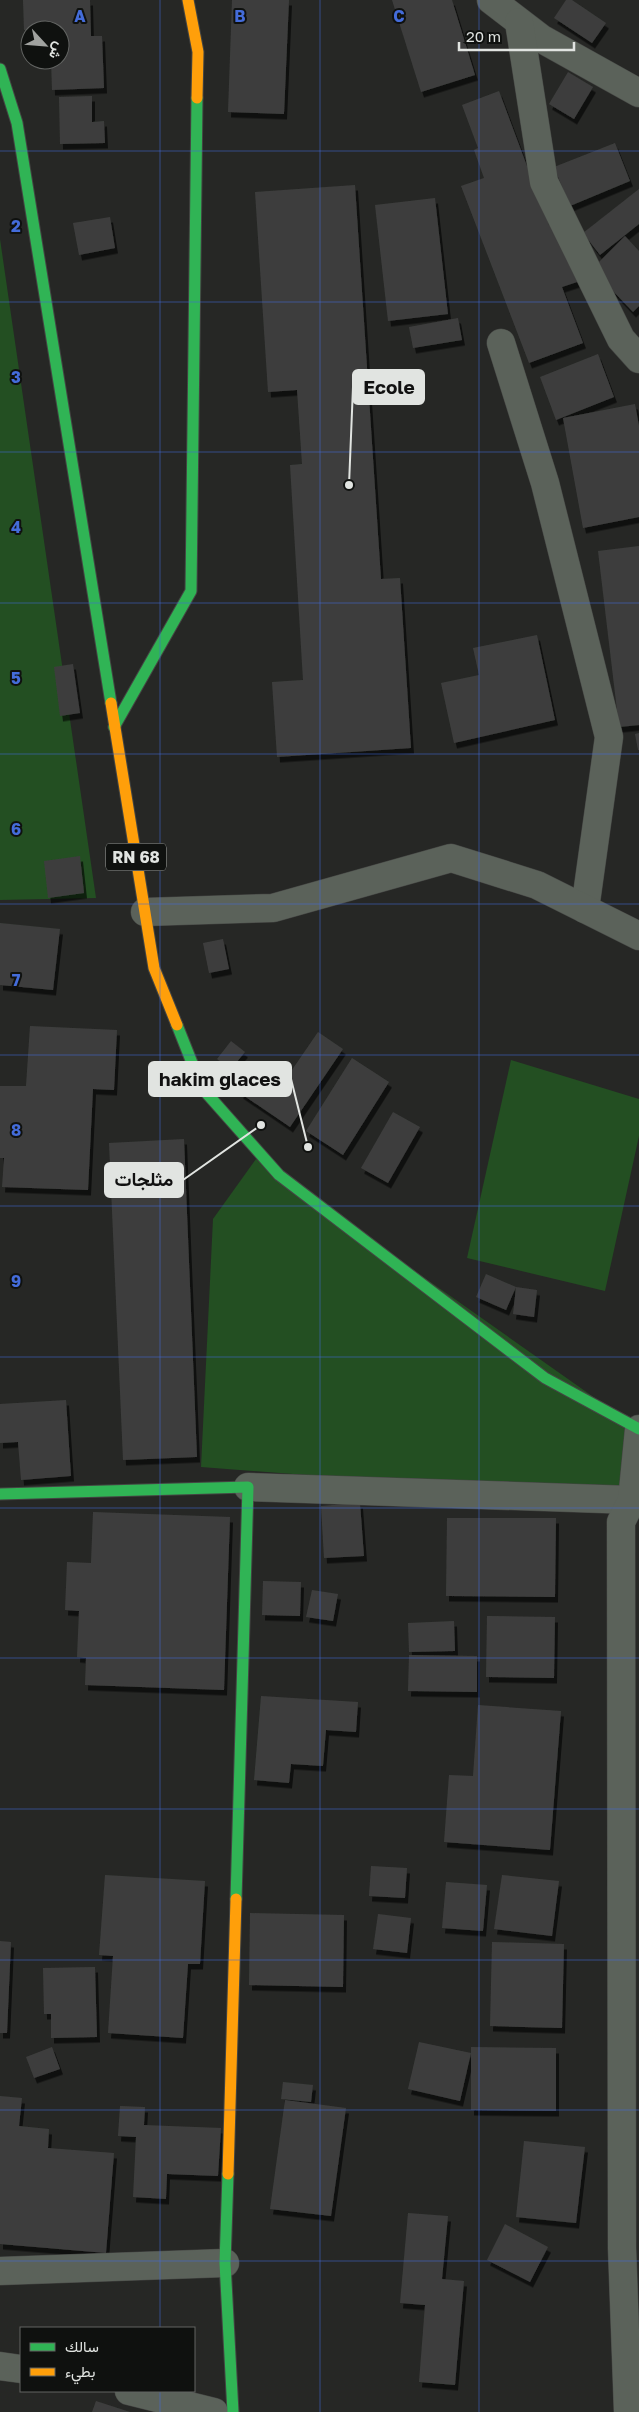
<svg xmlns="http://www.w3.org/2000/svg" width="639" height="2412" viewBox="0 0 639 2412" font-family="'Golos Text',Vazirmatn,sans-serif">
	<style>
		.green { fill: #234f22 }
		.building { fill: #3d3e3d; filter: url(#shadow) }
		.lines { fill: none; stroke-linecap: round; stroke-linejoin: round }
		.street-casing { stroke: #444543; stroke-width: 29 }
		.fast-casing { stroke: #444543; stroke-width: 13 }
		.slow-casing { stroke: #444543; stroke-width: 13 }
		.street { stroke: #5b625a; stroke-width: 28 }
		.fast { stroke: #30b455; stroke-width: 11 }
		.slow { stroke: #ff9f0a; stroke-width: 11 }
		.grid { fill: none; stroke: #446cda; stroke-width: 1; stroke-opacity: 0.55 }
		.labels { text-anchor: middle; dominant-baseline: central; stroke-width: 4; stroke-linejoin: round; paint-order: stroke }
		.shield { fill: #0f110f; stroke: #a2a5a2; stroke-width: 1 }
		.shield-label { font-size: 16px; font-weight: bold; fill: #e1e4e1 }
		.grid-label { font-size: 16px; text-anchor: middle; font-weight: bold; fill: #446cda; stroke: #0f110f; stroke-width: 4; stroke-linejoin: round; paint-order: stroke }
		.leader { fill: none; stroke: #e1e4e1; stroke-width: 2 }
		.callout-dot { fill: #e1e4e1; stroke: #0f110f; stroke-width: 2 }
		.callout { fill: #e1e4e1; stroke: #e1e4e1; stroke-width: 2 }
		.callout-label { font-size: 19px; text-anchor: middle; font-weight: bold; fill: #111 }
	</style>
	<defs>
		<filter id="shadow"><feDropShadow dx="3" dy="5.5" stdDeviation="0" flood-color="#0009"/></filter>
	</defs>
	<rect width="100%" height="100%" fill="#262725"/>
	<g class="green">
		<polygon points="0,239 96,898 0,900"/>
		<polygon points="511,1060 639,1099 639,1136 605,1291 467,1258"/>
		<polygon points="256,1159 639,1429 632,1500 201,1467 213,1219"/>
	</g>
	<g class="building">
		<polygon points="23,0 90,0 91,36 102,36 104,88 52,90 51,60 60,60 60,30 50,28 24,30"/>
		<polygon points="232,0 289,0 284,114 228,112"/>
		<polygon points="392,0 452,0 475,75 421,92"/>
		<polygon points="566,0 572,0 606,23 592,43 554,18"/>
		<polygon points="568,72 593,87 574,119 549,104"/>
		<polygon points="499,91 549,225 561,220 583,280 562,287 583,343 529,363 461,186 484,178 474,150 478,148 462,105"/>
		<polygon points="92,96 92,122 104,121 105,143 60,144 59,97"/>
		<polygon points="615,143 630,181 570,206 554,167"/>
		<polygon points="355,185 381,579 400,578 411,748 277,757 272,682 303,680 290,465 302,464 297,390 268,392 255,192"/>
		<polygon points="639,189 639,224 600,255 583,233"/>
		<polygon points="435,198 448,314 388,321 375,205"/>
		<polygon points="110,217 115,248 79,255 73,223"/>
		<polygon points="625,236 639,251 639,306 633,312 592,269"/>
		<polygon points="458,318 462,340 413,348 409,327"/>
		<polygon points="598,354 614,397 556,420 540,377"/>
		<polygon points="635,404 639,426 639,517 583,528 563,418"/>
		<polygon points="639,546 639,725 619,727 598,551"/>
		<polygon points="537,635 555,720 454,743 441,683 479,675 473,648"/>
		<polygon points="73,664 80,713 60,716 54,667"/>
		<polygon points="639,733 639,750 638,750 635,734"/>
		<polygon points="80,856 84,893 48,898 44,861"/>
		<polygon points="0,923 60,929 53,990 0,985"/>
		<polygon points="223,939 229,969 209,973 203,943"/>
		<polygon points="30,1026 117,1030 114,1090 93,1089 88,1190 2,1187 4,1158 0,1158 0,1086 26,1086"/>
		<polygon points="318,1032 343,1049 290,1127 240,1093 257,1069 281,1086"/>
		<polygon points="231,1041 245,1052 231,1069 217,1059"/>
		<polygon points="352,1058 389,1082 343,1155 306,1131"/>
		<polygon points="393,1112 420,1127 388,1183 361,1168"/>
		<polygon points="184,1139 197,1457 123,1460 109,1143"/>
		<polygon points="486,1274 516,1287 537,1290 534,1317 513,1314 516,1287 506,1310 476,1297"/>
		<polygon points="66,1400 71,1476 21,1480 18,1442 0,1443 0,1404"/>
		<polygon points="360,1503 364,1556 324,1558 321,1506"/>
		<polygon points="93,1512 230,1517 224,1690 85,1685 86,1658 77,1657 79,1611 65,1610 67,1562 91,1563"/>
		<polygon points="447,1518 556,1518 555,1597 446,1596"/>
		<polygon points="263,1581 301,1582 300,1616 262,1615"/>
		<polygon points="312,1590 338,1594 333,1621 306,1617"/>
		<polygon points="487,1616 555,1617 554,1678 486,1677"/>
		<polygon points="454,1621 455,1651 409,1652 408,1623"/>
		<polygon points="409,1655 477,1656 477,1692 408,1691"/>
		<polygon points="261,1696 358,1702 356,1732 326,1730 323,1766 291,1764 289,1783 254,1780"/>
		<polygon points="478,1705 561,1711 550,1850 444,1842 449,1775 473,1776"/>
		<polygon points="371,1866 407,1868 405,1898 369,1896"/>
		<polygon points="105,1875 205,1881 200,1964 188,1964 183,2038 108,2033 113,1956 99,1955"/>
		<polygon points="502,1875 559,1881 552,1936 494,1929"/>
		<polygon points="446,1882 487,1885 483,1931 442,1928"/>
		<polygon points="250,1913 344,1915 343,1987 249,1985"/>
		<polygon points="378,1914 411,1918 407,1953 373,1949"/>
		<polygon points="0,1941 11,1942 7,2033 0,2033"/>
		<polygon points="492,1942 564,1944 562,2028 490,2026"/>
		<polygon points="95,1967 97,2037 51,2038 51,2014 44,2014 43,1968"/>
		<polygon points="419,2042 471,2053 460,2101 408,2089"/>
		<polygon points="52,2047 60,2069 34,2078 26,2057"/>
		<polygon points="471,2047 556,2048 556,2111 471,2110"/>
		<polygon points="283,2082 313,2085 311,2102 281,2099"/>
		<polygon points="0,2096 22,2098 19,2126 49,2129 48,2148 114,2153 106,2253 0,2244"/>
		<polygon points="285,2100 346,2108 331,2216 270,2209"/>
		<polygon points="120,2106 145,2107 144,2125 221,2128 218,2176 167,2174 166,2199 133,2197 136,2137 118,2136"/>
		<polygon points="524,2141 585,2147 576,2223 516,2217"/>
		<polygon points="408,2213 448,2216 442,2279 464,2281 455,2385 419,2382 425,2305 400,2303"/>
		<polygon points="505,2224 548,2247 530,2282 487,2260"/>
		<polygon points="96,2401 130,2412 92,2412"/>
	</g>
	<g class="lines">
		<g class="street-casing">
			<g id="street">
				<polyline points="491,0 542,39 639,93"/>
				<polyline points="519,22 544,182 621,339 639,359"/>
				<polyline points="501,343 545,483 609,737 585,909"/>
				<polyline points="145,912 273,908 451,858 537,885 639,936"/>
				<polyline points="248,1487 632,1500"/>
				<polyline points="0,2271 225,2263"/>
				<polyline points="0,2366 21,2369"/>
				<polyline points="129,2391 214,2412"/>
				<polyline points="628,2412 622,2248 621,1522 632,1500 639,1429"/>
			</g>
		</g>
		<g class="fast-casing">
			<g id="fast">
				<polyline points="0,69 17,123 111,703"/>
				<polyline points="114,727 191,591 197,98"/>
				<polyline points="177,1025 202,1088 279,1175 545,1378 639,1429"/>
				<polyline points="0,1494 248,1487 236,1899"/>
				<polyline points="228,2174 225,2263 233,2412"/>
			</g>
		</g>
		<g class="slow-casing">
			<g id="slow">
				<polyline points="188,0 198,52 197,98"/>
				<polyline points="111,703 154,968 177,1025"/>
				<polyline points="228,2174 236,1899"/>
			</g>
		</g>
		<use href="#street" class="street"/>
		<use href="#fast" class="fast"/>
		<use href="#slow" class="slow"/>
	</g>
	<path class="grid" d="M160,0v2328M320,0v2412M479,0v2412M0,151h639M0,302h639M0,452h639M0,603h639M0,754h639M0,904h639M0,1055h639M0,1206h639M0,1357h639M0,1508h639M0,1658h639M0,1809h639M0,1960h639M0,2110h639M0,2261h639M160,2391v21"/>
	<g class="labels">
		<rect class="shield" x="106" y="843.5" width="60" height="27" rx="4"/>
		<g class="shield-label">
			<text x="136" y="857">RN 68</text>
		</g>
	</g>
	<g class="grid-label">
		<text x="80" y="22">A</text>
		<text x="240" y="22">B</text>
		<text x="399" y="22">C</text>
		<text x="16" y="232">2</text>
		<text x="16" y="383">3</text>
		<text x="16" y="533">4</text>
		<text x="16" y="684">5</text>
		<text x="16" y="835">6</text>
		<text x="16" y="986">7</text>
		<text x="16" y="1136">8</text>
		<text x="16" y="1287">9</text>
	</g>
	<path class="leader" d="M349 485L353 387M308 1147L291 1079M261 1125L183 1180"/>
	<g class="callout-dot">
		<circle cx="349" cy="485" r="5"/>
		<circle cx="308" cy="1147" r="5"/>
		<circle cx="261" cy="1125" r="5"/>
	</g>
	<g class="callout">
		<rect x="353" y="370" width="71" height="34" rx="5"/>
		<rect x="149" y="1062" width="142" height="34" rx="5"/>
		<rect x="105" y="1163" width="78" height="34" rx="5"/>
	</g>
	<g class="callout-label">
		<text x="389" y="394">Ecole</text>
		<text x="220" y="1086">hakim glaces</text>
		<text x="144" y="1186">مثلجات</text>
	</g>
	<rect x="20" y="2327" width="175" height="65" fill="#0f110f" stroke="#636563"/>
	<rect x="30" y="2343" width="25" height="8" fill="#30b455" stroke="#636563"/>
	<text x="65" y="2352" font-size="15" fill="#e1e4e1">سالك</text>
	<rect x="30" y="2368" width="25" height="8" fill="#ff9f0a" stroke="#636563"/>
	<text x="65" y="2377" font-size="15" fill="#e1e4e1">بطيء</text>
	<g transform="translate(45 45) rotate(116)"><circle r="24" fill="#0f110f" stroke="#636563"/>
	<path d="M0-4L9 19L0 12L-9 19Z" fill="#a0a29f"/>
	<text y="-8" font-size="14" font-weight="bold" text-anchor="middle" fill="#e1e4e1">ش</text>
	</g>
	<path d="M459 42v8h115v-8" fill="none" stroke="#e1e4e1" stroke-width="2.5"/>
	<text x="466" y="42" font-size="15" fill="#e1e4e1" stroke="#0f110f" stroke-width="4" paint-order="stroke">20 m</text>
</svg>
